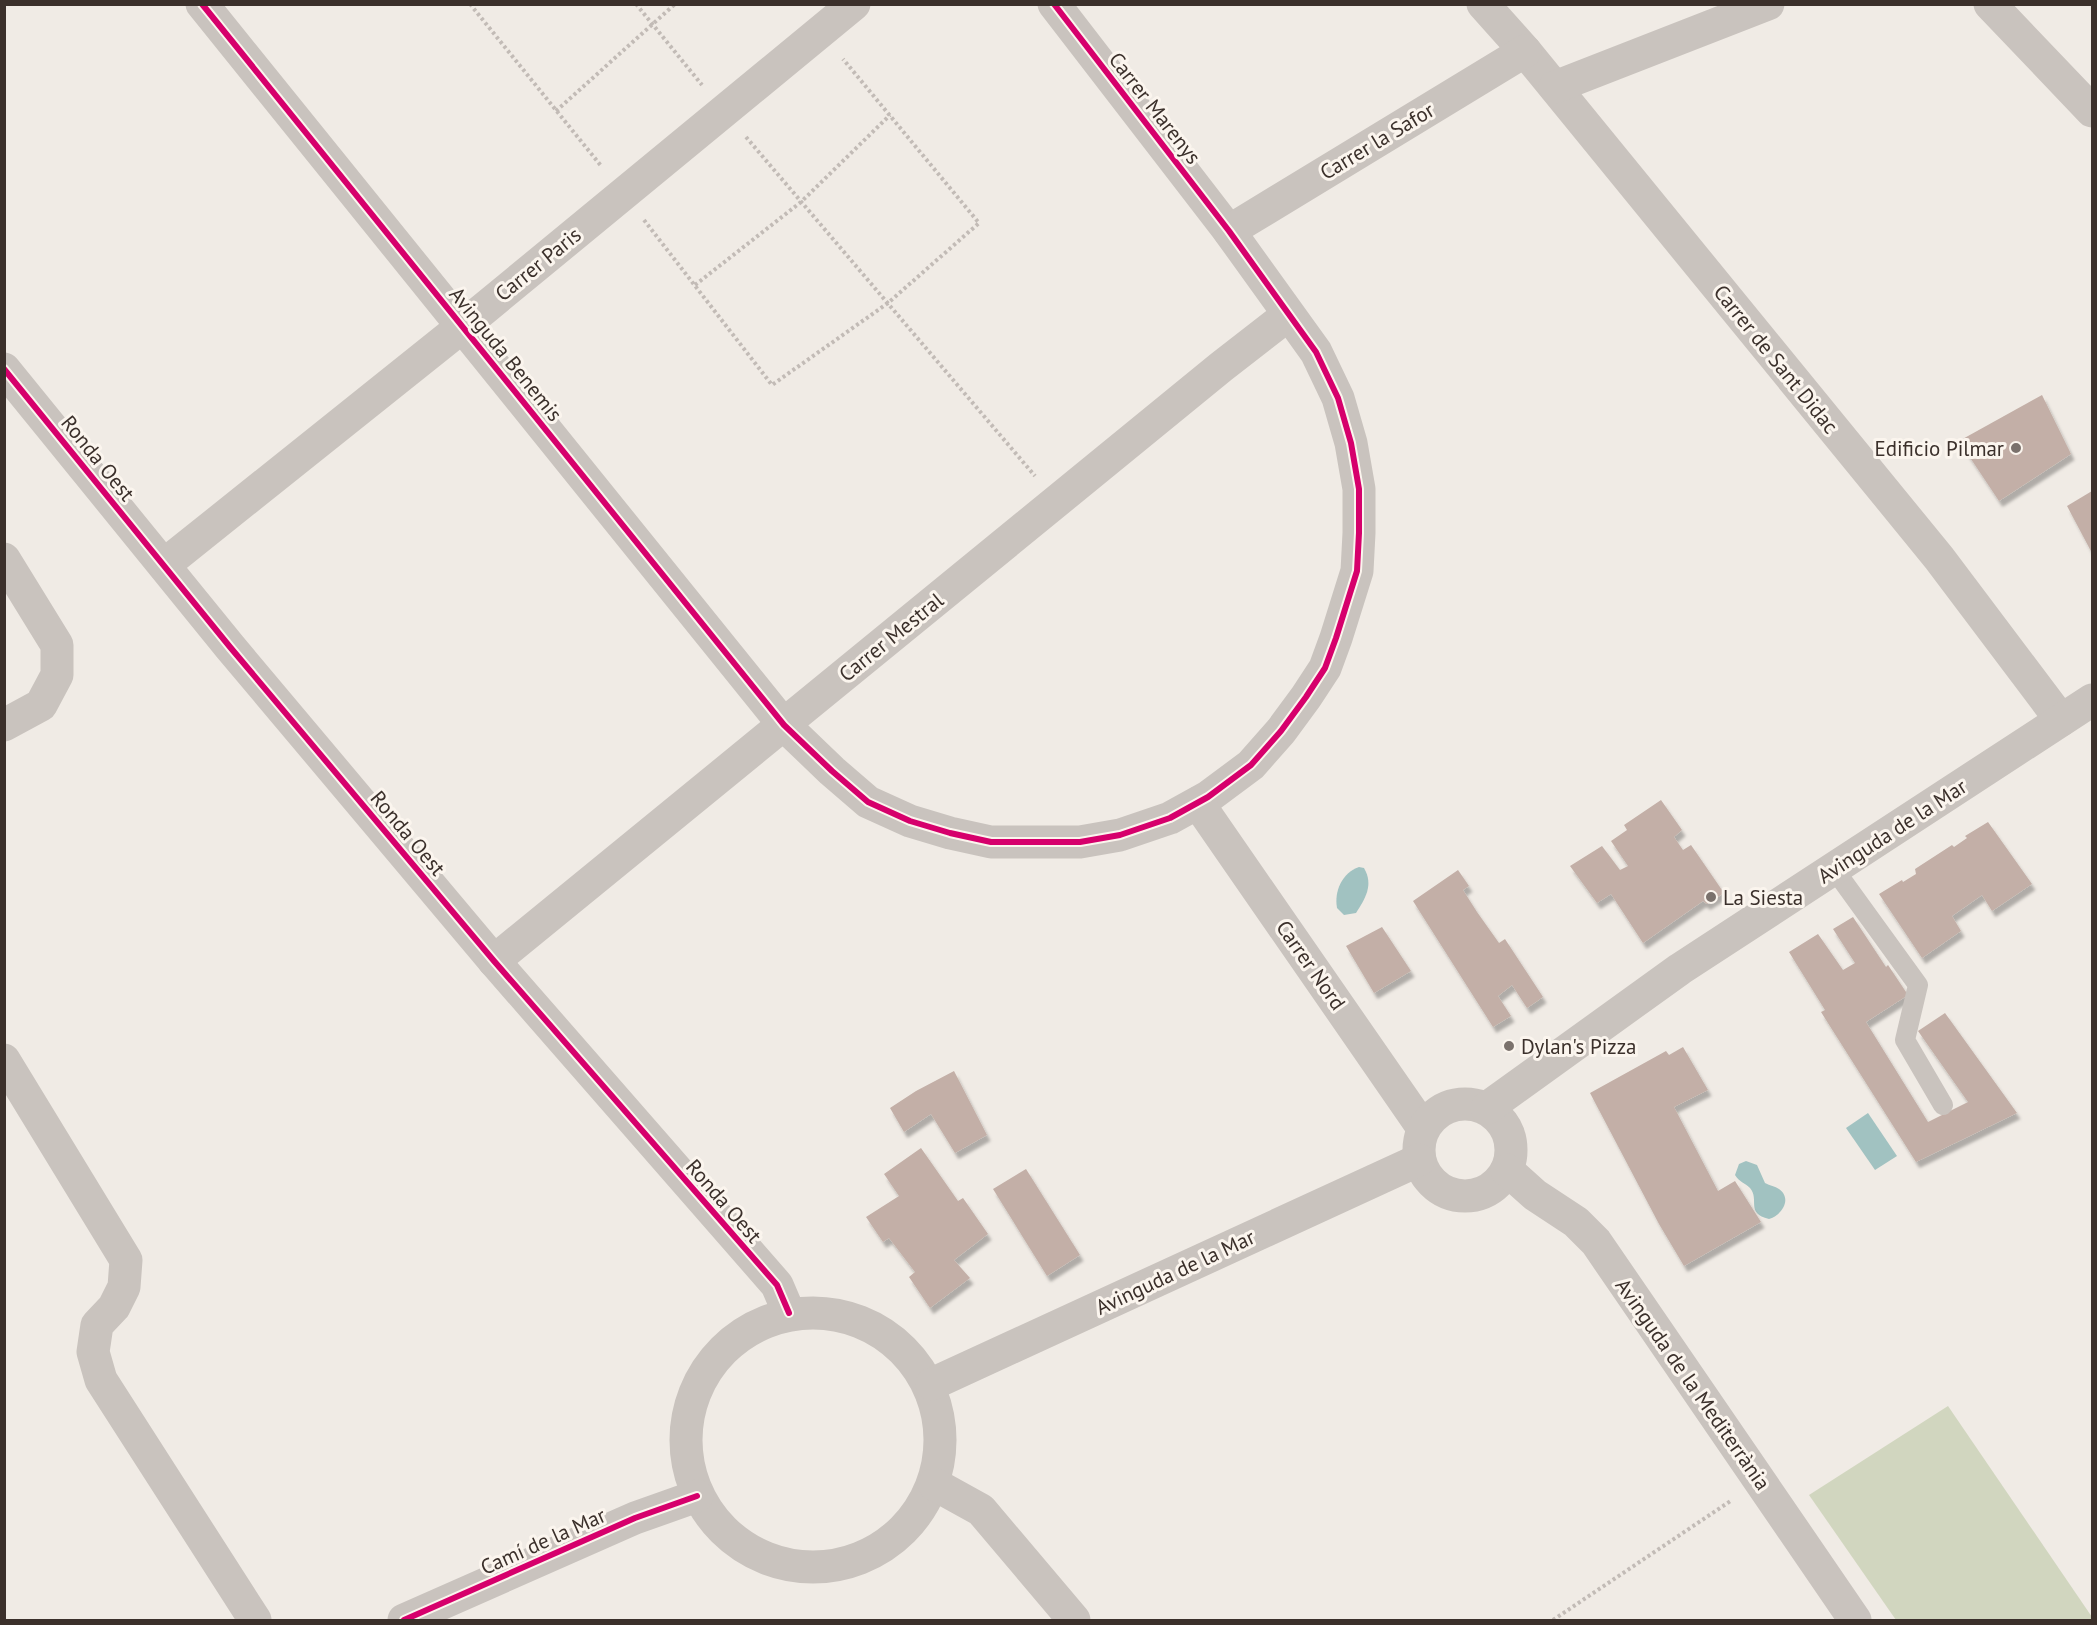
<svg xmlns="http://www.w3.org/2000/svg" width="2097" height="1625" viewBox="0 0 2097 1625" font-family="'PT Sans',sans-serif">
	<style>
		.green { fill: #d1d6bf }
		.water { fill: #a1c2c1 }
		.building { fill: #c3afa7; filter: url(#shadow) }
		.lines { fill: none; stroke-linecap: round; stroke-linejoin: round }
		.path { stroke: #c2bbb6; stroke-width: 4; stroke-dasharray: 3 3; stroke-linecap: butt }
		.service { stroke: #c9c3be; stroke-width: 20 }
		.minor { stroke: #c9c3be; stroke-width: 33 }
		.tertiary { stroke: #c9c3be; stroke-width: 33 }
		.cycleway-casing { stroke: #fbf5ee; stroke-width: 10 }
		.cycleway { stroke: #d6006c; stroke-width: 6 }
		.poi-dot { fill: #7a716c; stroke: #fbf5ee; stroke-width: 2 }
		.labels { text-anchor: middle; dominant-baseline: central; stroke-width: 6; stroke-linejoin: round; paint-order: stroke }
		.street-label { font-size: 21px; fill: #3b302b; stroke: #fbf5ee }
		.poi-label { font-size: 21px; fill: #3b302b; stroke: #fbf5ee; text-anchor: start }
	</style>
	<defs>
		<filter id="shadow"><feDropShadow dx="3.5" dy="6" stdDeviation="1.5" flood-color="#0004"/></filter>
	</defs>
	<rect width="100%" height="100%" fill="#f0ebe5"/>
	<polygon class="green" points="1948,1406 2092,1617 2092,1620 1896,1620 1809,1495"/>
	<g class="water">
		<path d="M1359,867l5,1c10,17 1,31 -8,45l-12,2 -7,-7c-3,-17 5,-35 22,-41z"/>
		<polygon points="1868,1113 1897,1156 1875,1170 1846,1128"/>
		<path d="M1746,1161l11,4 8,18c5,3 10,3 14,6 14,10 2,27 -10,30 -24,-6 -9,-19 -19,-31 -5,-5 -11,-6 -15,-13l4,-11z"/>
	</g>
	<g class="building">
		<polygon points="2042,395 2071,454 1999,501 1959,441"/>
		<polygon points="2092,491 2092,553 2067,506"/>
		<polygon points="1661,800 1682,830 1674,837 1683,850 1691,845 1724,893 1707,904 1703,901 1643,943 1611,894 1597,903 1570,866 1602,846 1620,870 1628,866 1611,841 1627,830 1624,825"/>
		<polygon points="1988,822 2032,884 1992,911 1982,895 1952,916 1961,931 1922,958 1879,894 1902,880 1903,882 1916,874 1915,869 1952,845 1954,847 1967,838 1965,836"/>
		<polygon points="1458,870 1469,886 1463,890 1477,912 1499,943 1505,939 1543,997 1527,1008 1512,985 1498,996 1511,1016 1493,1027 1413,901"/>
		<polygon points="1853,917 1886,967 1888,965 1908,995 1866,1022 1928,1122 1968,1102 1918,1031 1945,1013 2017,1113 1916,1162 1821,1012 1825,1010 1789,952 1818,934 1843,970 1855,963 1833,929"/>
		<polygon points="1382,927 1411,971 1374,993 1346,946"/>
		<polygon points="1683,1047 1708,1090 1674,1107 1718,1191 1735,1181 1761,1222 1684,1266 1659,1224 1590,1093 1666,1051 1669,1055"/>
		<polygon points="954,1071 987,1135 955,1153 931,1114 904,1132 890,1108 916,1091"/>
		<polygon points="921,1148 958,1201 963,1198 988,1234 954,1260 970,1278 930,1308 909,1277 915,1272 889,1238 883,1242 866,1217 899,1196 884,1174"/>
		<polygon points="1026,1169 1080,1255 1047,1276 993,1189"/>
	</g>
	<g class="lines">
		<g class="path">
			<polyline points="470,4 602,167"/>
			<polyline points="636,4 702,85"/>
			<polyline points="556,111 675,4"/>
			<polyline points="746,137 1035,476"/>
			<polyline points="644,220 772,385 888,303 979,223 843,59"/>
			<polyline points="695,285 801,202 890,115"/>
			<polyline points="1553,1620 1732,1500"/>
		</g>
		<polyline class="service" points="1834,869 1918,985 1905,1040 1943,1105"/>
		<g class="minor">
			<polyline points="202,4 784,725 832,771 868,802 910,821 950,833 991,842 1080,842 1120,835 1170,818 1208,797 1251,765 1281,731 1306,697 1325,668 1336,638 1357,571 1359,533 1359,489 1351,443 1338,398 1316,352 1229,231 1054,4"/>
			<polyline points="1483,4 1525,51 1939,558 2061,720"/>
			<polyline points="1990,4 2092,111"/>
			<polyline points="1555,87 1768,4"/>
			<polyline points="1229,231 1525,51"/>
			<polyline points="4,369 230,647 494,961 777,1285 789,1313"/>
			<polyline points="4,559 57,645 57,675 41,705 4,725"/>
			<polyline points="164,565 463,326 854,4"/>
			<polyline points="1198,803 1423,1128"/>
			<polyline points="494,961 1221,367 1288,315"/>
			<polyline points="4,1060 126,1260 124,1287 114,1307 97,1325 93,1352 101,1380 255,1620"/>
			<circle cx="1465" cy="1150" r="46"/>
			<polyline points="1487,1108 1680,969 2092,700"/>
			<polyline points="1507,1170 1535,1195 1576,1222 1596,1242 1855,1620"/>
			<circle cx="813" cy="1440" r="127"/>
			<polyline points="932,1384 1419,1160"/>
			<polyline points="934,1484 981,1510 1074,1620"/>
		</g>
		<polyline class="tertiary" points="404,1620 635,1518 697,1496"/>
		<g class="cycleway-casing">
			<g id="cycleway">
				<polyline points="202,4 784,725 832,771 868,802 910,821 950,833 991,842 1080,842 1120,835 1170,818 1208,797 1251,765 1281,731 1306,697 1325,668 1336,638 1357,571 1359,533 1359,489 1351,443 1338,398 1316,352 1229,231 1054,4"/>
				<polyline points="4,369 230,647 494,961 777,1285 789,1313"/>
				<polyline points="404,1620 635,1518 697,1496"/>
			</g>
		</g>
		<use href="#cycleway" class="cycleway"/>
	</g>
	<g class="poi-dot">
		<circle cx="2016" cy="448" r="6"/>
		<circle cx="1711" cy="897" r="6"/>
		<circle cx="1509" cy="1046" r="6"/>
	</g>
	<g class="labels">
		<g class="street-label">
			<text transform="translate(1155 108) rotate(52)">Carrer Marenys</text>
			<text transform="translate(1377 141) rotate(-31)">Carrer la Safor</text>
			<text transform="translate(538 264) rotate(-39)">Carrer Paris</text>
			<text transform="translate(506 354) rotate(51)">Avinguda Benemis</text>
			<text transform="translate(1776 359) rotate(51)">Carrer de Sant Didac</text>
			<text transform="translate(98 458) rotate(51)">Ronda Oest</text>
			<text transform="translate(891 637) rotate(-39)">Carrer Mestral</text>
			<text transform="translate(1892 831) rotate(-33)">Avinguda de la Mar</text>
			<text transform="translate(408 833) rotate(50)">Ronda Oest</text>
			<text transform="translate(1311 965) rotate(55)">Carrer Nord</text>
			<text transform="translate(724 1201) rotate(49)">Ronda Oest</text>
			<text transform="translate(1175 1272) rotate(-25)">Avinguda de la Mar</text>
			<text transform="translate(1693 1384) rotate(55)">Avinguda de la Mediterrània</text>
			<text transform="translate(543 1541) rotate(-24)">Camí de la Mar</text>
		</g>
		<g class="poi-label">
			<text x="2004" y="448" text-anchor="end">Edificio Pilmar</text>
			<text x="1723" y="897">La Siesta</text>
			<text x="1521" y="1046">Dylan's Pizza</text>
		</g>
	</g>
	<rect width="2097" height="1625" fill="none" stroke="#3b302b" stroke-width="12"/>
</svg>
